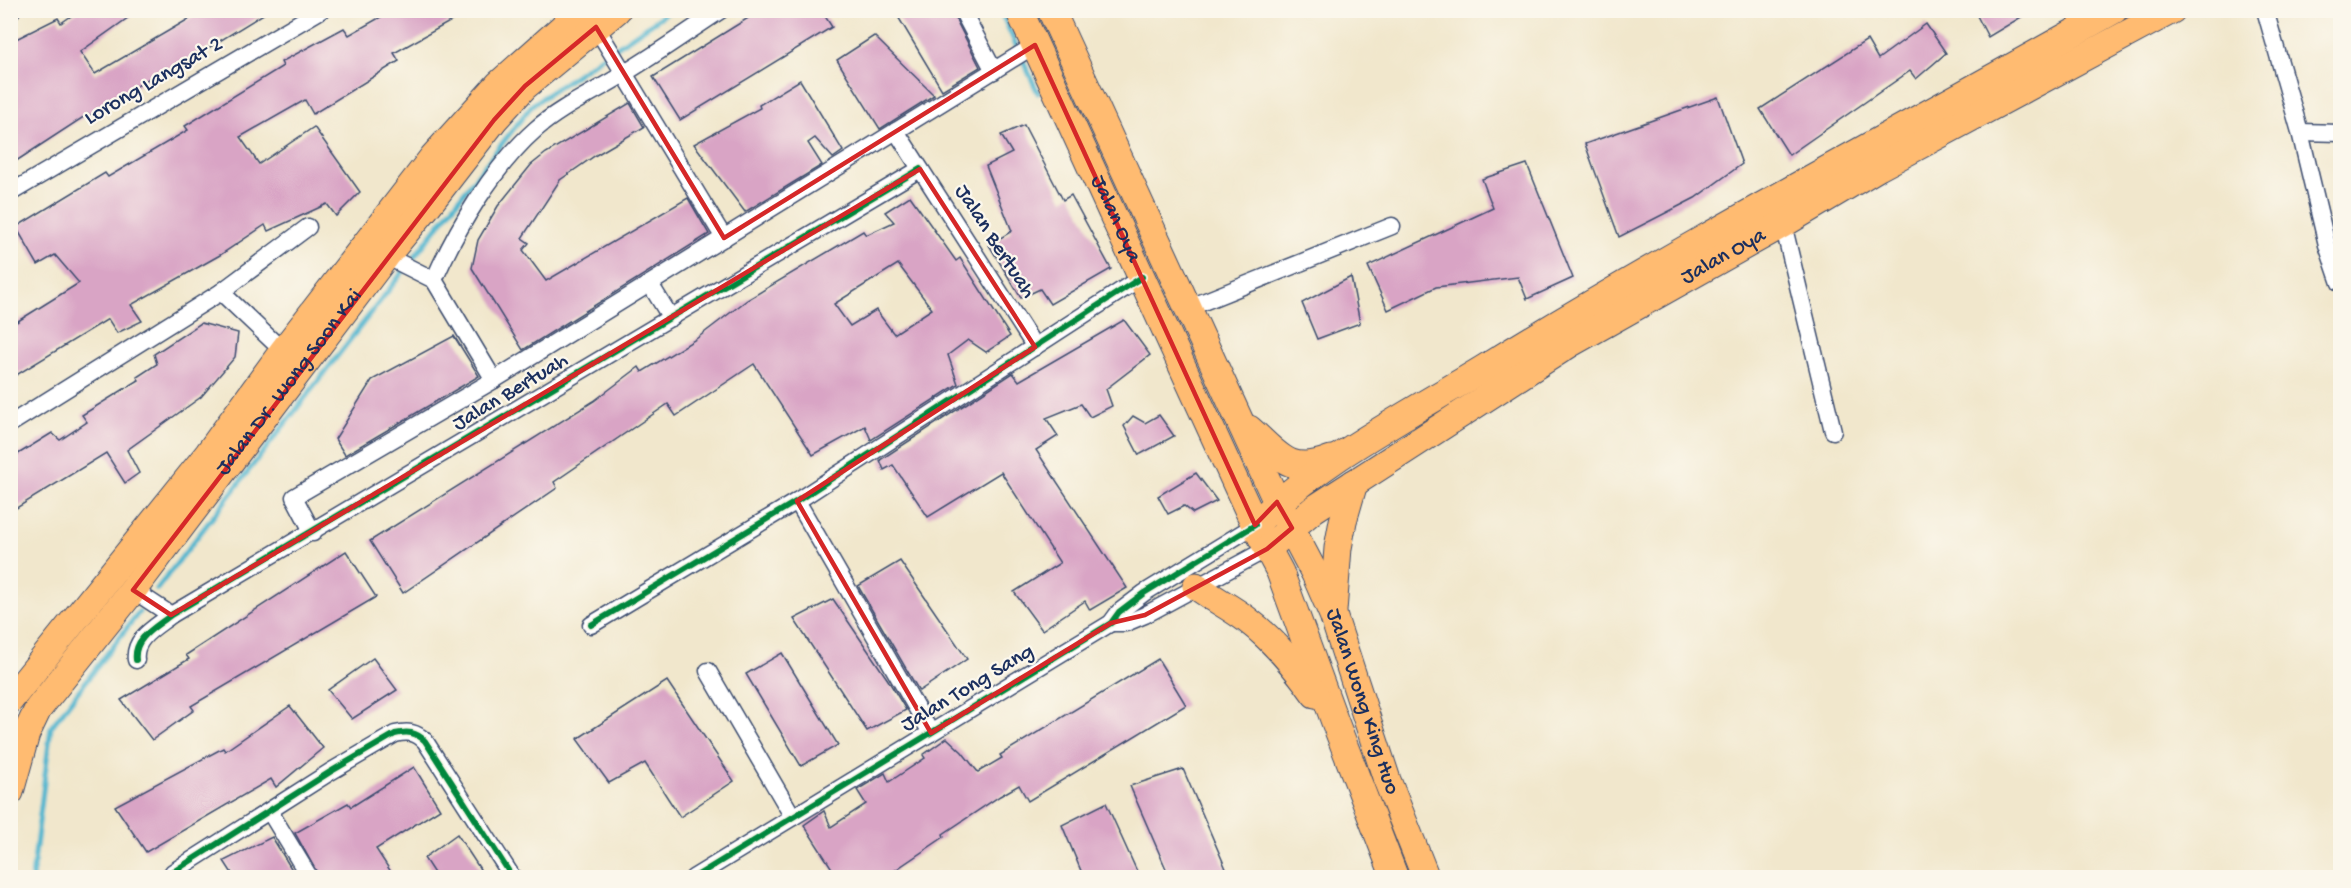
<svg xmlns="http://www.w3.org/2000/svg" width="2351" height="888" viewBox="0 0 2351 888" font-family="'Gochi Hand',sans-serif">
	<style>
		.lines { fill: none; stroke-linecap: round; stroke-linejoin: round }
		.stream { stroke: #51b6cf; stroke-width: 5 }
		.building { fill: #d9a4c5; fill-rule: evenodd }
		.minor-casing { stroke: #3b4b6e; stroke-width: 19 }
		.primary-casing { stroke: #3b4b6e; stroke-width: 29 }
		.minor { stroke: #fff; stroke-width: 16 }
		.primary { stroke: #ffbb71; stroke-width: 27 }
		.cycleway-casing { stroke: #fbf7ec; stroke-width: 10 }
		.cycleway { stroke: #00873e; stroke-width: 6 }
		.marked { fill: none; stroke: #d62828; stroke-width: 4.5; stroke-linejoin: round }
		.labels { text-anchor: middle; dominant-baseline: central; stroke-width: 4.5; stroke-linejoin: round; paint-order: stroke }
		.street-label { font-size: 22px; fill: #1b2f5e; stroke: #fbf7ec }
	</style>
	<rect width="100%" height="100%" fill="#fbf7ec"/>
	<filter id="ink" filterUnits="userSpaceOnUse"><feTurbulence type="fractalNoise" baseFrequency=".0167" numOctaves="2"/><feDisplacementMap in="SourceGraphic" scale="12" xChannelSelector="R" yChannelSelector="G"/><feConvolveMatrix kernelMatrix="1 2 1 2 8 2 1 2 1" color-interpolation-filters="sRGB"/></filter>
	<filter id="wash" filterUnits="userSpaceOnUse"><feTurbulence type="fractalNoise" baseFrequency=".008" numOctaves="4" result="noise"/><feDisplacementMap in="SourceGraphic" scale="24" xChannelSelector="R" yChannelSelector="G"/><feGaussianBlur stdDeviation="1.35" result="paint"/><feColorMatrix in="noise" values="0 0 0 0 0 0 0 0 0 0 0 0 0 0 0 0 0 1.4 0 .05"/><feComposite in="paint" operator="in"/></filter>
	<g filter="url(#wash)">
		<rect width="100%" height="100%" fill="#f1e7cc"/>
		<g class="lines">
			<g class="stream">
				<polyline points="1000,10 1038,93"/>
				<polyline points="157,589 532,105 671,10"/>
				<polyline points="32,878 51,727 139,612"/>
			</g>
		</g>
		<g id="blocks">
			<g class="building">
				<polygon points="80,10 139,10 80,52 95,74 204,10 270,10 158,79 156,74 89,116 88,114 10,165 10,42 58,18 61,23"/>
				<polygon points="393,10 471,10 394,53 399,61 313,114 305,100 240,137 259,164 314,127 360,192 336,216 327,204 268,231 265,225 220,255 131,305 142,321 117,333 108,319 10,379 10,326 79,283 55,255 38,265 16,227 105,173 108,177 188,130 185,126 283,66 281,62 344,28 349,35"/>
				<polygon points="761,10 821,10 832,27 680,120 653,77"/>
				<polygon points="894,10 951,10 980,67 942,90"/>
				<polygon points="1974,10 2033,10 1988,37"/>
				<polygon points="1926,24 1946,53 1916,79 1910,71 1789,155 1760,109 1867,40 1878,59"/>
				<polygon points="874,36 934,95 880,129 837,60"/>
				<polygon points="800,80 843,151 833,158 815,138 808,143 822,165 745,212 694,144 760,108 759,105"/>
				<polygon points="1718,97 1742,164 1695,198 1619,237 1585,144"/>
				<polygon points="630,103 644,127 596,155 560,180 522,238 529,243 523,250 546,281 688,198 709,234 523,350 472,268 478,240 498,206 531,165 546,153"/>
				<polygon points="1024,125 1063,200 1071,195 1111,269 1050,304 1040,289 1021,298 989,245 1012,231 986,166 1012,153 1001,135"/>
				<polygon points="1527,164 1573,278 1527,299 1518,277 1436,287 1388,310 1368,266 1493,208 1482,179"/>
				<path d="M910,196l46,65 4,-3 50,78 -24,16 -18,-12 -20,15 10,29 -87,56 -6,-14 -52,29 -59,-91 -78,52 -8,-12 -114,78 3,6 -154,105 -33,-52 224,-140 45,-34 3,5 54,-33 51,-39 116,-69 3,4 28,-13 -9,-10zM898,264l34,45 -38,25 -18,-24 -26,16 -16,-22z"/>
				<polygon points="1351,277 1360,323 1317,339 1302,303"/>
				<polygon points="1124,320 1150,355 1106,389 1112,406 1090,417 1081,404 1046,418 1058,436 1036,450 1127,588 1090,610 1085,601 1042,630 1014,592 1060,563 1001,472 928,517 893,465 884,470 880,460 1013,373 1019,381"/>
				<polygon points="201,323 238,333 235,357 201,397 127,450 139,473 125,483 106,453 10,512 10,459 52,433 60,440 87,422 82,415 139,380 137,377 157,364 154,354"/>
				<polygon points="454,336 479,376 345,455 335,439 372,380"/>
				<polygon points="1159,415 1174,436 1139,455 1124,426 1133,416 1145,423"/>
				<polygon points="1196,473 1217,501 1193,513 1184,506 1168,514 1158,496"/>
				<polygon points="346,551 376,597 191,706 194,710 152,740 121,700 189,659 186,655"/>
				<polygon points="900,561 967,659 919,691 858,586"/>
				<polygon points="833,599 888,680 906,710 867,731 794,619"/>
				<polygon points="782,653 838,745 801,766 746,674"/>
				<polygon points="373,658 397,690 352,719 328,690"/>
				<polygon points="1158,659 1186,705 1028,801 1019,785 1000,796 943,834 944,837 894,871 898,878 838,878 804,825 824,811 831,827 866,804 857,790 885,773 889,782 925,758 923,755 947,738 962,752 978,772 1002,758 1000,755"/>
				<polygon points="667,681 734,781 680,817 645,763 609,783 577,739"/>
				<polygon points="290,706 323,748 276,787 271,779 146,852 115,806 223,748 225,751"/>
				<polygon points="414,767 440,809 376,849 395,878 320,878 295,833 348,803 351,807"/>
				<polygon points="1183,769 1230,878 1170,878 1130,786"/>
				<polygon points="1106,803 1140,878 1084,878 1062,825"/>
				<polygon points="457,834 480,869 467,878 437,878 424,858"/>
				<polygon points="272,837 297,878 235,878 224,861"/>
			</g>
		</g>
	</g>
	<g filter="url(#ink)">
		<use href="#blocks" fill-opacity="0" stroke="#3b4b6e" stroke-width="1.5"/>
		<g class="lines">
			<g class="minor-casing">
				<g id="minor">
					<polyline points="962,10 994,71"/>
					<polyline points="2265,10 2300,132 2327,245 2340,283"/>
					<polyline points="10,12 12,10"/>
					<polyline points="596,27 724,238"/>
					<polyline points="896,131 1035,347"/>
					<polyline points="2300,132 2340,133"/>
					<polyline points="10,193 321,10"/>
					<polyline points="1783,224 1833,431"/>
					<polyline points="386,256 434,280 494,380"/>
					<path d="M434,280c23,-52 59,-113 102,-151 26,-23 60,-37 89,-56 33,-20 64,-42 96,-63"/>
					<polyline points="650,284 671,318"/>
					<polyline points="221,292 283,351"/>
					<polyline points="1188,308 1392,226"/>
					<polyline points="10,424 221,292 308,227"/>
					<polyline points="797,501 931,733"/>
					<polyline points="313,533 294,497 494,380 1035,45"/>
					<polyline points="133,590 171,615"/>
					<polyline points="1111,623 1126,623 1145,615 1267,549"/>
					<polyline points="591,625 797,501 1142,277"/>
					<path d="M136,660c-3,-22 20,-33 35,-45l749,-446"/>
					<polyline points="708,671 793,817"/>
					<polyline points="270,812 310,878"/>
					<path d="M169,878l4,-6 157,-100 65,-38c13,-3 21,-2 30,7l88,137"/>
					<polyline points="693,878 1111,623 1119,612 1144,593 1255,525"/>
				</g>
			</g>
			<g class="primary-casing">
				<g id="primary">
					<path id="s1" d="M1019,10l236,515 25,47 55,150 60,156"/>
					<path id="s2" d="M1051,10l226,492 38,72 18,41 54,165 39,98"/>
					<path d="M1249,429c30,26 39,47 82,30"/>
					<path d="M1255,525c61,-63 153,-110 228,-156 206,-127 420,-240 631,-359"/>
					<path id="s3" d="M1267,549l47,-40 257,-166 212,-119 96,-57 293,-157"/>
					<path d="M1196,586c16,12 34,21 50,33 28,21 49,47 69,75"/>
					<polyline points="1333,611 1338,548 1343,521 1354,483"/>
					<polyline points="10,700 208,454 283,351 433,157 499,84 582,10"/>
					<path id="s4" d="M10,792l16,-58 12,-25 95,-119 253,-334 39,-47 69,-89 31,-34 92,-76"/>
				</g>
			</g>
			<use href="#minor" class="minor"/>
			<use href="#primary" class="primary"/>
			<g class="cycleway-casing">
				<g id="cycleway">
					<polyline points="591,625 797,501 1142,277"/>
					<path d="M136,660c-3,-22 20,-33 35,-45l749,-446"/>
					<path d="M169,878l4,-6 157,-100 65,-38c13,-3 21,-2 30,7l88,137"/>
					<polyline points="693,878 1111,623 1119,612 1144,593 1255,525"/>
				</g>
			</g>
			<use href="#cycleway" class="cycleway"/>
		</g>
	</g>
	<path class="marked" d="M596,27l128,211 311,-193 220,480 22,-23 15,26 -25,21 -122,66 -34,8 -180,110 -134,-232 238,-154 -115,-178 -749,446 -38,-25 361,-470 31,-34z"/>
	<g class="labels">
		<g class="street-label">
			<text transform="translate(154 82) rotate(-30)">Lorong Langsat 2</text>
			<text stroke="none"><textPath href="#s1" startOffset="230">Jalan Oya</textPath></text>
			<text transform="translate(994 242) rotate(57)">Jalan Bertuah</text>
			<text stroke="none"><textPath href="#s3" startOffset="543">Jalan Oya</textPath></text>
			<text stroke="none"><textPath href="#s4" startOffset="500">Jalan Dr. Wong Soon Kai</textPath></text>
			<text transform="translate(511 393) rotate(-31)">Jalan Bertuah</text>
			<text transform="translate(968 689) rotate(-31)">Jalan Tong Sang</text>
			<text stroke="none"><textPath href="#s2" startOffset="759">Jalan Wong King Huo</textPath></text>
		</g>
	</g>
	<rect width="2351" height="888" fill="none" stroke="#fbf7ec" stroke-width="36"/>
</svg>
